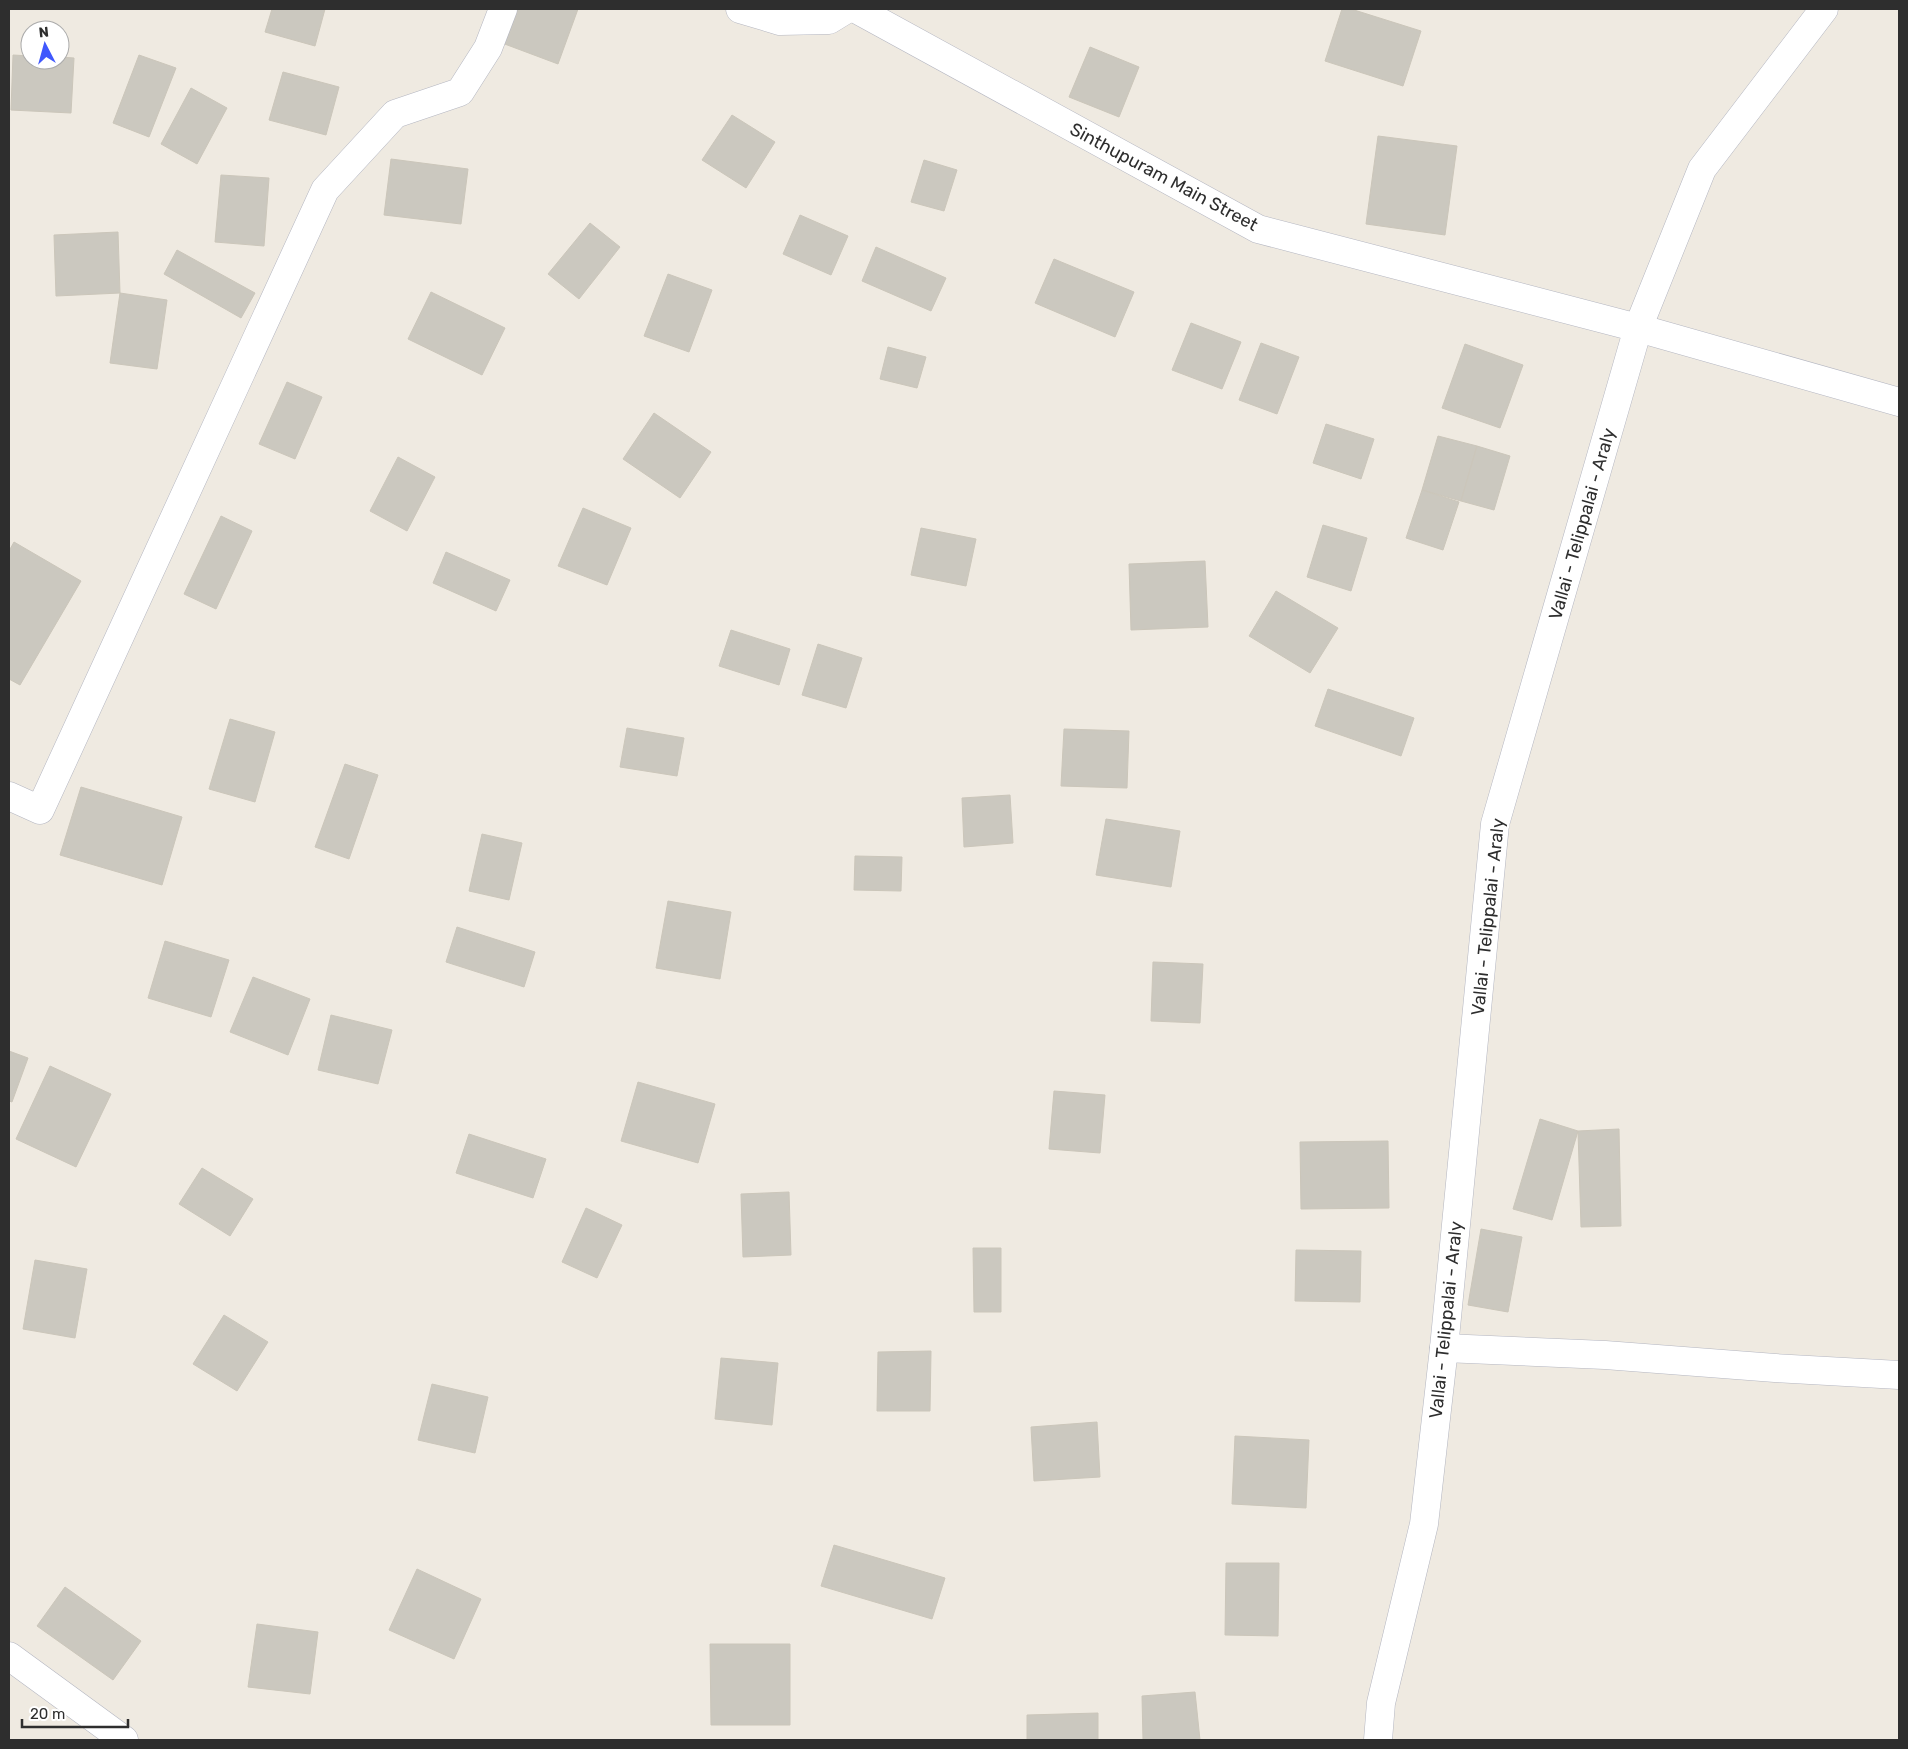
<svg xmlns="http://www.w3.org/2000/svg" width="1908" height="1749" viewBox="0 0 1908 1749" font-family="Rubik,sans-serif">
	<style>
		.building { fill: #cbc8bf; stroke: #cbc6ba }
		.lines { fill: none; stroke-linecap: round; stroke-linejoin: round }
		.street-casing { stroke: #b4b6c1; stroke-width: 29 }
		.secondary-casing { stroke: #b4b6c1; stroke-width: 29 }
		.street { stroke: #fff; stroke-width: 28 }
		.secondary { stroke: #fff; stroke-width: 28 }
		.labels { text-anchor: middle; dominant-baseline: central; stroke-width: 4.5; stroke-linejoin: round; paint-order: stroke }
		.street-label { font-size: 18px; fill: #2e2e2e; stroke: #fff }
	</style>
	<rect width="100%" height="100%" fill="#efeae1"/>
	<g class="building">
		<polygon points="272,9 325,9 315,46 265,32"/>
		<polygon points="516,9 578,9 558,64 502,43"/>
		<polygon points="1342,9 1351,9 1421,31 1403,86 1325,61"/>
		<polygon points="1090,47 1139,67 1119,117 1069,97"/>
		<polygon points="13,55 30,56 30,60 60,60 60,57 74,58 71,113 11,110"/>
		<polygon points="139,55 176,68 149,137 113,123"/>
		<polygon points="283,72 339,87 326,135 269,120"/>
		<polygon points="191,88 227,108 197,164 161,144"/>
		<polygon points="732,115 775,142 746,188 702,160"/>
		<polygon points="1378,136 1457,146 1445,235 1366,224"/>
		<polygon points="391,159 468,169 461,224 384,215"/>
		<polygon points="924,160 957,170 944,211 911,202"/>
		<polygon points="221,175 269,178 264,246 215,242"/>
		<polygon points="800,215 848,236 831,275 783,254"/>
		<polygon points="590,223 620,247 579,299 548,274"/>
		<polygon points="118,232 120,293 56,296 54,235"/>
		<polygon points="876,247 946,278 931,311 862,281"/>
		<polygon points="177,250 255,293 241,318 164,274"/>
		<polygon points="1054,259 1134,292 1115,337 1035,303"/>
		<polygon points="668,274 712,290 689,352 644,336"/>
		<polygon points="431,292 505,328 482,375 408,339"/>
		<polygon points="120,293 167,300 157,369 110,363"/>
		<polygon points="1191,323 1241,342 1222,389 1172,370"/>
		<polygon points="1261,343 1299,357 1277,414 1239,400"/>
		<polygon points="1465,344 1523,365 1500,428 1442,408"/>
		<polygon points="888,347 926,357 917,388 880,379"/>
		<polygon points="287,382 322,397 295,459 259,444"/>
		<polygon points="654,413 711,452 680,498 623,459"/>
		<polygon points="1326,424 1374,439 1361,479 1313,463"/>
		<polygon points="1438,436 1477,446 1461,501 1422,490"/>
		<polygon points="1477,446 1510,456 1494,510 1461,501"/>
		<polygon points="398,457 435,477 407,531 370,511"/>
		<polygon points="1422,490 1459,502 1443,550 1406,538"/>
		<polygon points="583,508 631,528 607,585 558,566"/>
		<polygon points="221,516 252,531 216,609 184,594"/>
		<polygon points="1323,525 1367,538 1351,591 1307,577"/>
		<polygon points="921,528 976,539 966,586 911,575"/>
		<polygon points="14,542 81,581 20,685 9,679 9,551"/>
		<polygon points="446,552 510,580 496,611 433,583"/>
		<polygon points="1205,561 1208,627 1131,630 1129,564"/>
		<polygon points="1276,591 1338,628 1310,673 1249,636"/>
		<polygon points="731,630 790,649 779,685 719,666"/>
		<polygon points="818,644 862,658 846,708 802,695"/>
		<polygon points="1328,689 1414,718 1401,756 1315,726"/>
		<polygon points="230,719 275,732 255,802 209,789"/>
		<polygon points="627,728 684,738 677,776 620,767"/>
		<polygon points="1064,729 1129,731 1127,788 1061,786"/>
		<polygon points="345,764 378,775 349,859 315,847"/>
		<polygon points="81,787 182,817 162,885 60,855"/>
		<polygon points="1010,795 1013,843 964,847 962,798"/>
		<polygon points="1106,819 1180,831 1171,887 1096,875"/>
		<polygon points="482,834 522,843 509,900 469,891"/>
		<polygon points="855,856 902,857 901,891 854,890"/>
		<polygon points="668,901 731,912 720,979 656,968"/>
		<polygon points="457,927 535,952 524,987 446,962"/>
		<polygon points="165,941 229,960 211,1017 148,998"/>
		<polygon points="1153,962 1203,964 1200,1023 1151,1021"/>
		<polygon points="253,977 310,999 288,1055 230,1032"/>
		<polygon points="331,1015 392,1030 378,1084 318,1070"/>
		<polygon points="9,1051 28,1058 12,1102 9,1101"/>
		<polygon points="50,1066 111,1094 76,1167 16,1139"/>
		<polygon points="638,1082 715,1104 698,1163 621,1141"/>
		<polygon points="1054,1091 1105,1095 1100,1153 1049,1149"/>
		<polygon points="1540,1119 1578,1131 1552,1220 1513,1209"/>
		<polygon points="1619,1129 1621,1226 1581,1227 1578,1131"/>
		<polygon points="469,1134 546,1159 533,1198 456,1173"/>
		<polygon points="1388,1141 1389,1208 1301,1209 1300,1142"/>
		<polygon points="202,1168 253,1199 230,1236 179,1204"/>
		<polygon points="789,1192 791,1255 743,1257 741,1194"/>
		<polygon points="586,1208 622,1225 597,1278 562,1262"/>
		<polygon points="1481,1229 1522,1237 1508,1312 1468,1305"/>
		<polygon points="973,1248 1001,1248 1001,1312 974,1312"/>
		<polygon points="1296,1250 1361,1251 1360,1302 1295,1301"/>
		<polygon points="35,1260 87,1269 75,1338 23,1329"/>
		<polygon points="224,1315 268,1342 237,1391 193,1364"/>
		<polygon points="931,1351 930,1411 877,1411 878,1352"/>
		<polygon points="721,1358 778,1363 772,1425 715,1419"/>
		<polygon points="432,1384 488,1397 475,1453 418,1440"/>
		<polygon points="1097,1422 1100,1477 1034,1481 1031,1427"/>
		<polygon points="1235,1436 1309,1440 1306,1508 1232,1504"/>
		<polygon points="834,1545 945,1578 932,1619 821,1586"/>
		<polygon points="1226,1563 1279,1563 1278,1636 1225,1635"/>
		<polygon points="417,1569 481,1599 454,1659 389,1630"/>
		<polygon points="65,1587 141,1641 113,1680 37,1626"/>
		<polygon points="257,1624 318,1632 310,1694 248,1687"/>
		<polygon points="710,1644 790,1644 790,1725 711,1725"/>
		<polygon points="1195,1692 1200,1740 1143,1740 1142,1696"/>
		<polygon points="1098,1713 1098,1740 1027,1740 1027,1715"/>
	</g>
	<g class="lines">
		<g class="street-casing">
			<g id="street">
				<polyline points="740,9 780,21 829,20 847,9"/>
				<polyline points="856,9 1258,229 1638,328 1899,402"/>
				<polyline points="9,796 40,810 325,190 395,114 460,92 488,48 503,9"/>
				<polyline points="1444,1348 1605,1355 1775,1368 1899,1375"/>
				<polyline points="9,1656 124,1740"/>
			</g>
		</g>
		<g class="secondary-casing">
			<polyline id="secondary" points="1378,1740 1381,1703 1424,1524 1444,1348 1495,824 1638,328 1702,169 1824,9"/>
		</g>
		<use href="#street" class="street"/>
		<use href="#secondary" class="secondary"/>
	</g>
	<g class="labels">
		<g class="street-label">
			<text transform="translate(1164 177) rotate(28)">Sinthupuram Main Street</text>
			<text transform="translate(1582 524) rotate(-74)">Vallai - Telippalai - Araly</text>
			<text transform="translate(1488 917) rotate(-84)">Vallai - Telippalai - Araly</text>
			<text transform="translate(1446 1320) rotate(-84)">Vallai - Telippalai - Araly</text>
		</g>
	</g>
	<rect width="1908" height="1749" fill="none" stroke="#2e2e2e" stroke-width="20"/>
	<g transform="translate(45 45) rotate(354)"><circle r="24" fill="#ffffff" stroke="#ababab"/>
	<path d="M0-4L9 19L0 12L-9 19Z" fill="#4058fd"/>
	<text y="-8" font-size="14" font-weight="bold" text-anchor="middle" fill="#2e2e2e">N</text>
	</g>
	<path d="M22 1719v8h106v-8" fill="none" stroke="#2e2e2e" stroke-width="2.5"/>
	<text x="30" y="1719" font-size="15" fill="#2e2e2e" stroke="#ffffff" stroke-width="4" paint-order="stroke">20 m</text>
</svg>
